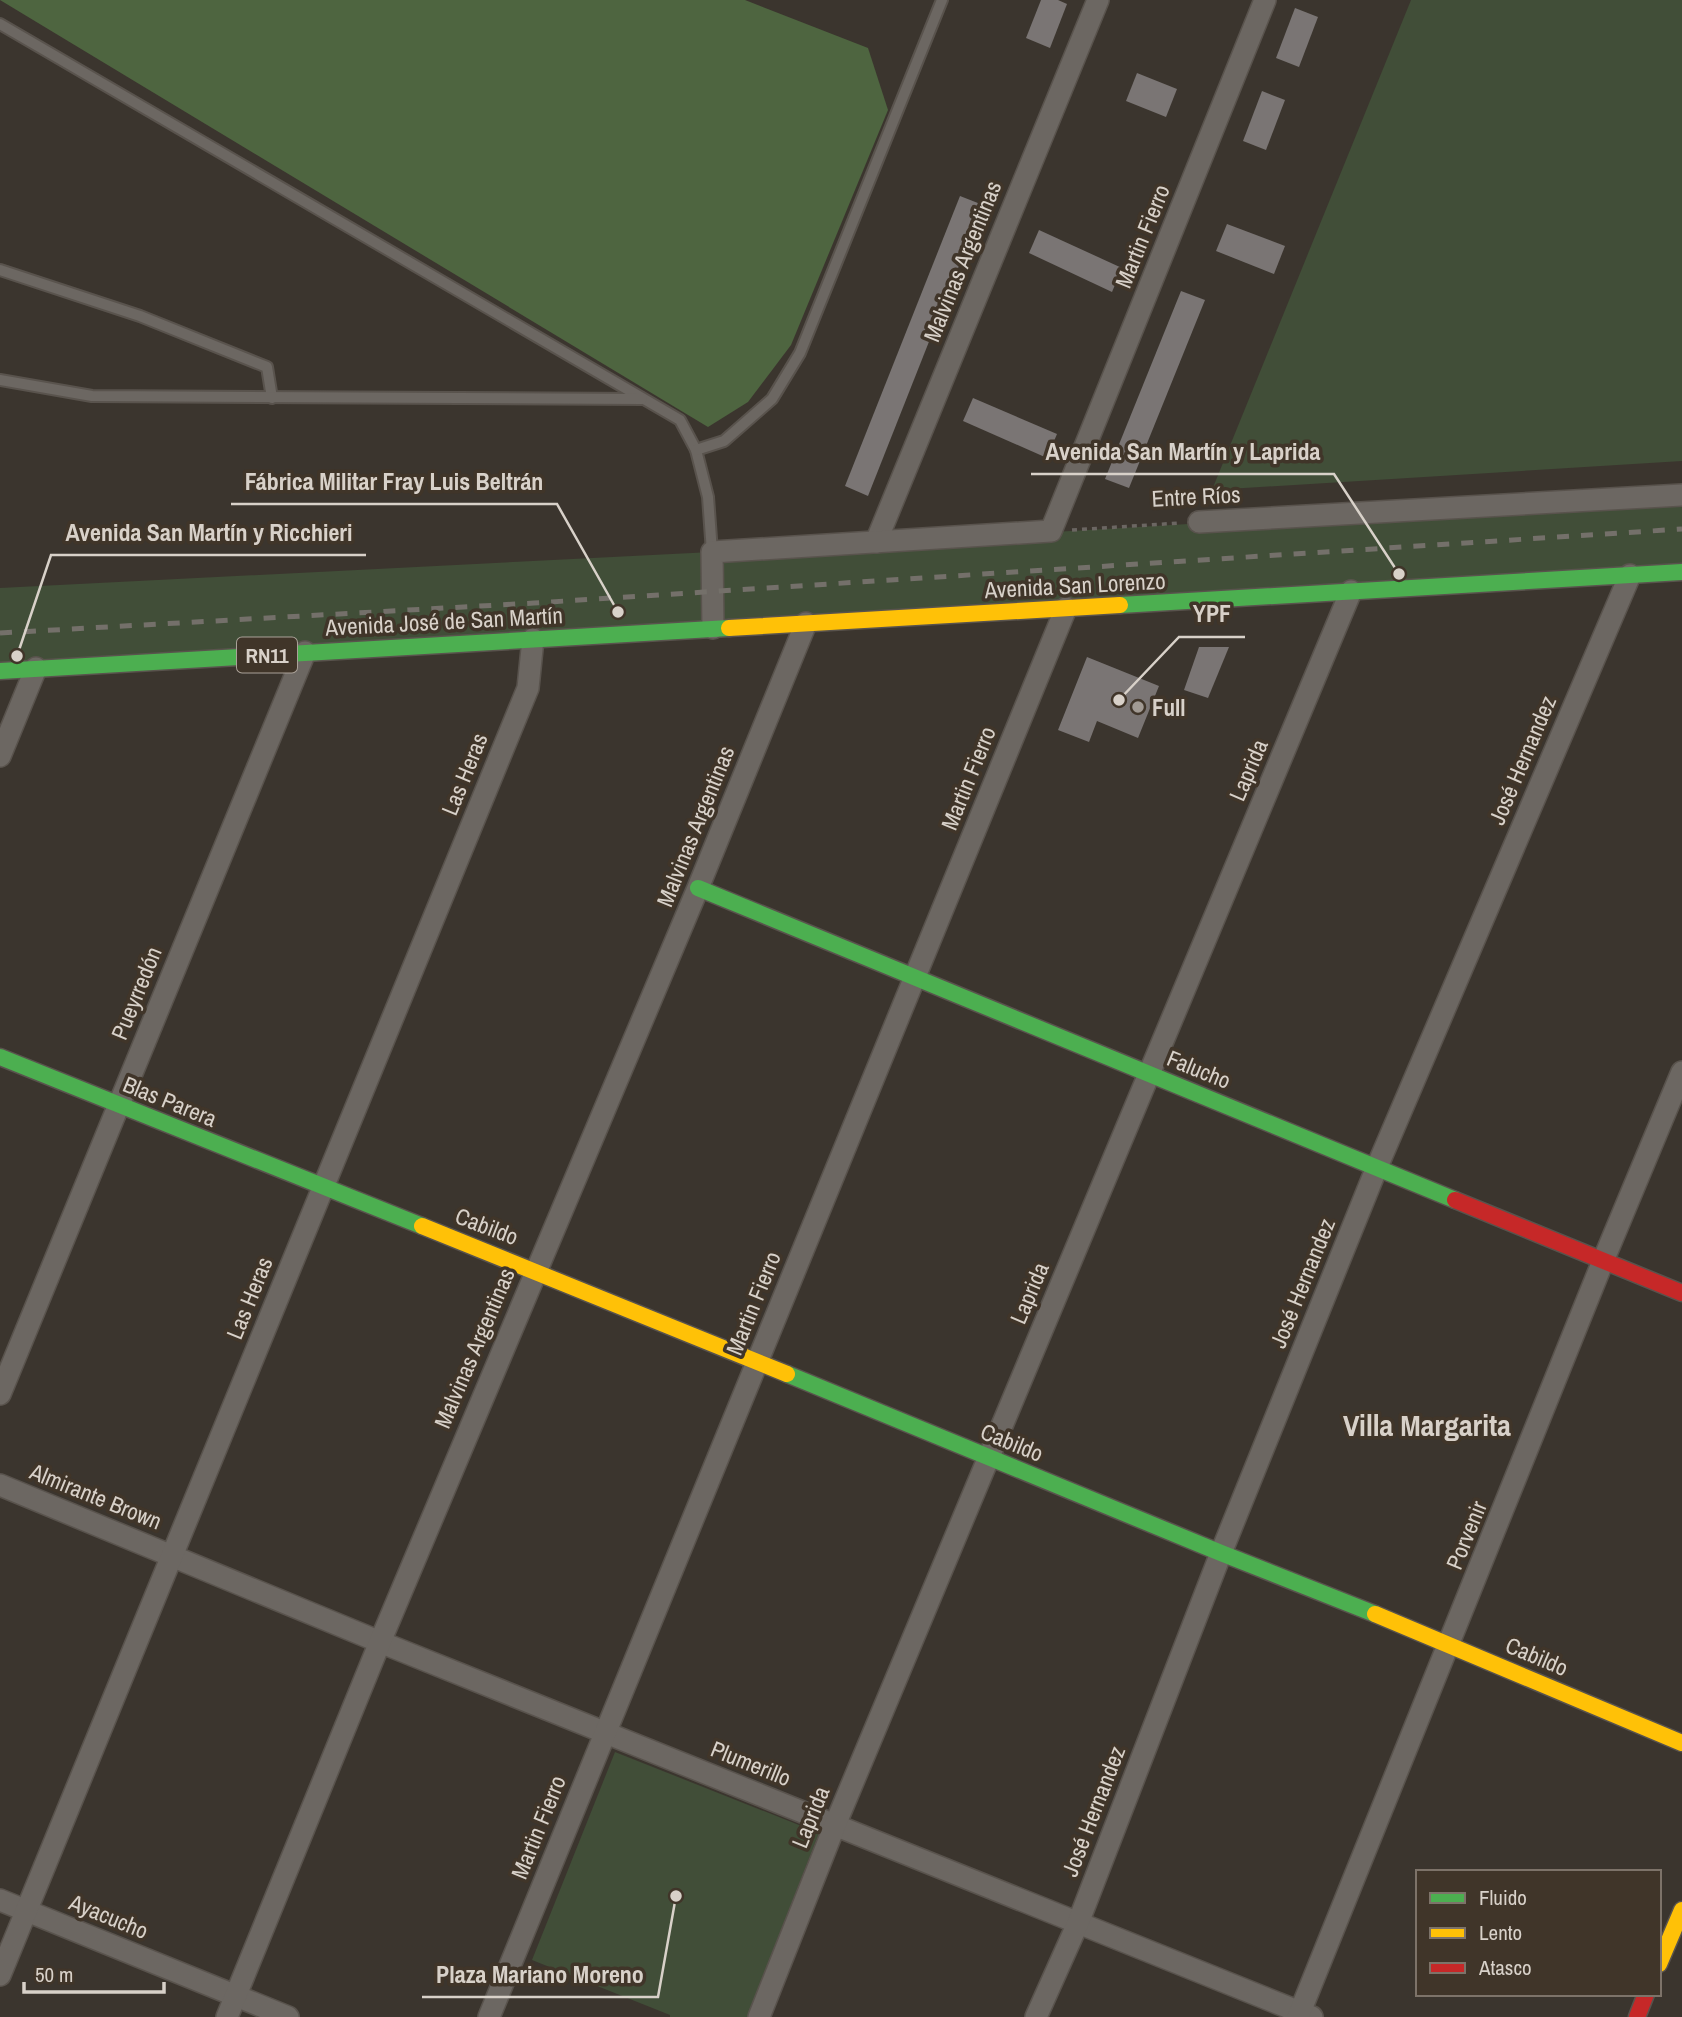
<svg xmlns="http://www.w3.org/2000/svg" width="1682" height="2017" viewBox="0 0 1682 2017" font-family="'Archivo Narrow',sans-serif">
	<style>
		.green { fill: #414e38 }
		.forest { fill: #4e6540 }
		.building { fill: #7a7574 }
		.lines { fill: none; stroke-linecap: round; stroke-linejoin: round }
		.lane-casing { stroke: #59534d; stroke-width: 14 }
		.street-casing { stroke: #59534d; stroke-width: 24 }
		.fast-casing { stroke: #59534d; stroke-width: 19 }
		.slow-casing { stroke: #59534d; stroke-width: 19 }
		.jam-casing { stroke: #59534d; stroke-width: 19 }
		.path { stroke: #6b6662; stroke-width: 3.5; stroke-dasharray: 5 5; stroke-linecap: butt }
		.lane { stroke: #6c6762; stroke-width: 10 }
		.street { stroke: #6c6762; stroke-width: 21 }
		.fast { stroke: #4caf50; stroke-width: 16 }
		.slow { stroke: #ffc107; stroke-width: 16 }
		.jam { stroke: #c62828; stroke-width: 16 }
		.rail { stroke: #74706a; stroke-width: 5; stroke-dasharray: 12 12; stroke-linecap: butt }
		.poi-dot { fill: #a19a93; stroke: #403529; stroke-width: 2.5 }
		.labels { text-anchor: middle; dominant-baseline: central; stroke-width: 7; stroke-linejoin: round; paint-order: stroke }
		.shield { fill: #403529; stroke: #aaa299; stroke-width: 2 }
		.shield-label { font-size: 21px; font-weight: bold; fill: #d8d1c9 }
		.street-label { font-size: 23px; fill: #d8d1c9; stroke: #403529 }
		.poi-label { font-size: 23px; font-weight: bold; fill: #d8d1c9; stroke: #403529; text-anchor: start }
		.district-label { font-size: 30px; font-weight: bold; fill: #d8d1c9; stroke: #403529 }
		.leader { fill: none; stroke: #d8d1c9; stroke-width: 2.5 }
		.callout-dot { fill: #d8d1c9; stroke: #403529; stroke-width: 2.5 }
		.callout-label { font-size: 24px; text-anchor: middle; font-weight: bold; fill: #d8d1c9; stroke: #403529; stroke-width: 7; stroke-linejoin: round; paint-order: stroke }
	</style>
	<rect width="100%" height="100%" fill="#3b352e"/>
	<g class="green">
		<polygon points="1411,0 1682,0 1682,461 1212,490"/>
		<polygon points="1682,495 1682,572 0,671 0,588 712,552"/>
		<polygon points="615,1752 819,1833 747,2017 670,2017 670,2015 532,1960"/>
	</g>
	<polygon class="forest" points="0,0 745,0 868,48 888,110 791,345 748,402 708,427"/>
	<g class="building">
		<polygon points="1041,0 1058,0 1067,4 1050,48 1026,38"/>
		<polygon points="1295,8 1318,17 1299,67 1276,58"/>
		<polygon points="1137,73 1177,89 1166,117 1126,101"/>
		<polygon points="1262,91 1285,100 1266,150 1243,141"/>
		<polygon points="960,196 983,205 868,496 845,486"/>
		<polygon points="1227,224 1285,246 1274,274 1216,251"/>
		<polygon points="1039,230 1122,268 1112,292 1029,253"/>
		<polygon points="1181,291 1205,300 1129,488 1105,479"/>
		<polygon points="973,398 1057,434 1047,458 963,421"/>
		<polygon points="1199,647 1229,647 1208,698 1184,690"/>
		<polygon points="1087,657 1159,686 1138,738 1097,721 1089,742 1058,730"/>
	</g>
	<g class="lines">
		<g class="lane-casing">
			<g id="lane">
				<polyline points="0,24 680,420 696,450 708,497 712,552"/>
				<polyline points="0,270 140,316 267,367 272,398"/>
				<polyline points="0,380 92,396 642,399"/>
				<polyline points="696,450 724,441 772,399 800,353 942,0"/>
			</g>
		</g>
		<g class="street-casing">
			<g id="street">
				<polyline points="1199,522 1682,495"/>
				<polyline points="876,542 1098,0"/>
				<polyline points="713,628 712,552 1051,531 1265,0"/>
				<polyline points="0,756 36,668"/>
				<polyline points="0,1394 305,652"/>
				<polyline points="0,1485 380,1642 1312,2017"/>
				<polyline points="0,1900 288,2017"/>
				<polyline points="0,1975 528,688 533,639"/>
				<polyline points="227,2017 380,1642 698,888 806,623"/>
				<polyline points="489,2017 1066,608"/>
				<polyline points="759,2017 835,1825 1351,591"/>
				<polyline points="1036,2017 1078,1923 1221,1553 1377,1167 1630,575"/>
				<polyline points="1298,2017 1603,1261 1682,1072"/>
			</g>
		</g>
		<g class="fast-casing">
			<g id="fast">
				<polyline points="1120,605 1682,572"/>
				<polyline points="0,671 729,628"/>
				<polyline points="698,888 1455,1200"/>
				<polyline points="0,1057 422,1226"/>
				<polyline points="787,1374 1221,1553 1375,1614"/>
			</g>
		</g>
		<g class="slow-casing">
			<g id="slow">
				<polyline points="729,628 1120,605"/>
				<polyline points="422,1226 787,1374"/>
				<polyline points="1375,1614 1682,1743"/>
				<polyline points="1659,1964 1682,1910"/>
			</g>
		</g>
		<g class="jam-casing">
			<g id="jam">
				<polyline points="1455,1200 1682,1293"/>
				<polyline points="1637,2017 1646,1994"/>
			</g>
		</g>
		<polyline class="path" points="1072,530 1180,523"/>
		<use href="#lane" class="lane"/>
		<use href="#street" class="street"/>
		<use href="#fast" class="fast"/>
		<use href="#slow" class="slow"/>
		<use href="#jam" class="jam"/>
		<polyline class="rail" points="0,633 534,603 1682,529"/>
	</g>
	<circle class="poi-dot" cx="1138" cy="707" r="7"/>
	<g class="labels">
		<rect class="shield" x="237" y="637.5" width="60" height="35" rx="5"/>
		<g class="shield-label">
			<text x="267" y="655">RN11</text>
		</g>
		<g class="street-label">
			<text transform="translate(1142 236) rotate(-68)">Martin Fierro</text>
			<text transform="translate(962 261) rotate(-68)">Malvinas Argentinas</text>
			<text transform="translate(1196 496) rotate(-3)">Entre Ríos</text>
			<text transform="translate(1075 585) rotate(-3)">Avenida San Lorenzo</text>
			<text transform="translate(444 621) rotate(-3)">Avenida José de San Martín</text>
			<text transform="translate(1522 760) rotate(-67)">José Hernandez</text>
			<text transform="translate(1248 770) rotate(-67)">Laprida</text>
			<text transform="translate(464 774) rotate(-68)">Las Heras</text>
			<text transform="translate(968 778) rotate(-68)">Martin Fierro</text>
			<text transform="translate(695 826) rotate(-68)">Malvinas Argentinas</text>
			<text transform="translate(136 993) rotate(-68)">Pueyrredón</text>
			<text transform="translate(1199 1069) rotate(22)">Falucho</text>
			<text transform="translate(170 1101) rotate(22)">Blas Parera</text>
			<text transform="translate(487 1226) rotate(21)">Cabildo</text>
			<text transform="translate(1302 1283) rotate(-68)">José Hernandez</text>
			<text transform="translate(1029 1293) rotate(-67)">Laprida</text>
			<text transform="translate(249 1298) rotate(-68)">Las Heras</text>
			<text transform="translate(753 1303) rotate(-68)">Martin Fierro</text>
			<text transform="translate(474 1348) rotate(-67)">Malvinas Argentinas</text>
			<text transform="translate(1012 1442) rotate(22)">Cabildo</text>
			<text transform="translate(96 1496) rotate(22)">Almirante Brown</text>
			<text transform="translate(1466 1535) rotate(-68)">Porvenir</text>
			<text transform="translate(1537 1656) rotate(23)">Cabildo</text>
			<text transform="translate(751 1763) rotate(22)">Plumerillo</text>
			<text transform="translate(1093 1811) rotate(-69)">José Hernandez</text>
			<text transform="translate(810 1817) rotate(-68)">Laprida</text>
			<text transform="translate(538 1827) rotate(-68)">Martin Fierro</text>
			<text transform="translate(109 1916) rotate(22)">Ayacucho</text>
		</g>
		<g class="poi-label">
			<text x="1152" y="707">Full</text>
		</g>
		<g class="district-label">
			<text x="1427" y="1425">Villa Margarita</text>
		</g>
	</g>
	<path class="leader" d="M1399 574L1334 474H1031M618 612L557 504H231M17 656L51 555H366M1119 700L1179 637H1245M676 1896L658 1997H422"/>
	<g class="callout-dot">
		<circle cx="1399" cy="574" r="7"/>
		<circle cx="618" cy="612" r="7"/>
		<circle cx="17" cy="656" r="7"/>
		<circle cx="1119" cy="700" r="7"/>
		<circle cx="676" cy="1896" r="7"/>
	</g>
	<g class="callout-label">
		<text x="1183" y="460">Avenida San Martín y Laprida</text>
		<text x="394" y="490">Fábrica Militar Fray Luis Beltrán</text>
		<text x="209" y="541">Avenida San Martín y Ricchieri</text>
		<text x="1212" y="622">YPF</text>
		<text x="540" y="1983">Plaza Mariano Moreno</text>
	</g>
	<rect x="1416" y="1870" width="245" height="126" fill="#403529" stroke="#7d7369" stroke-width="2"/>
	<rect x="1430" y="1893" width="35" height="10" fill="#4caf50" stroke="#7d7369" stroke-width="2"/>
	<text x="1479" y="1905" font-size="21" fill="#d8d1c9">Fluido</text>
	<rect x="1430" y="1928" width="35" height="10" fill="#ffc107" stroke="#7d7369" stroke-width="2"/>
	<text x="1479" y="1940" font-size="21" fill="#d8d1c9">Lento</text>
	<rect x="1430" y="1963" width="35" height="10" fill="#c62828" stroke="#7d7369" stroke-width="2"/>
	<text x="1479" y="1975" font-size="21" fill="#d8d1c9">Atasco</text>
	<path d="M24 1982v10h140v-10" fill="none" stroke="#d8d1c9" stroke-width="3.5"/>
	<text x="35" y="1982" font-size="21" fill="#d8d1c9" stroke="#403529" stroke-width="5" paint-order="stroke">50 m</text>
</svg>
